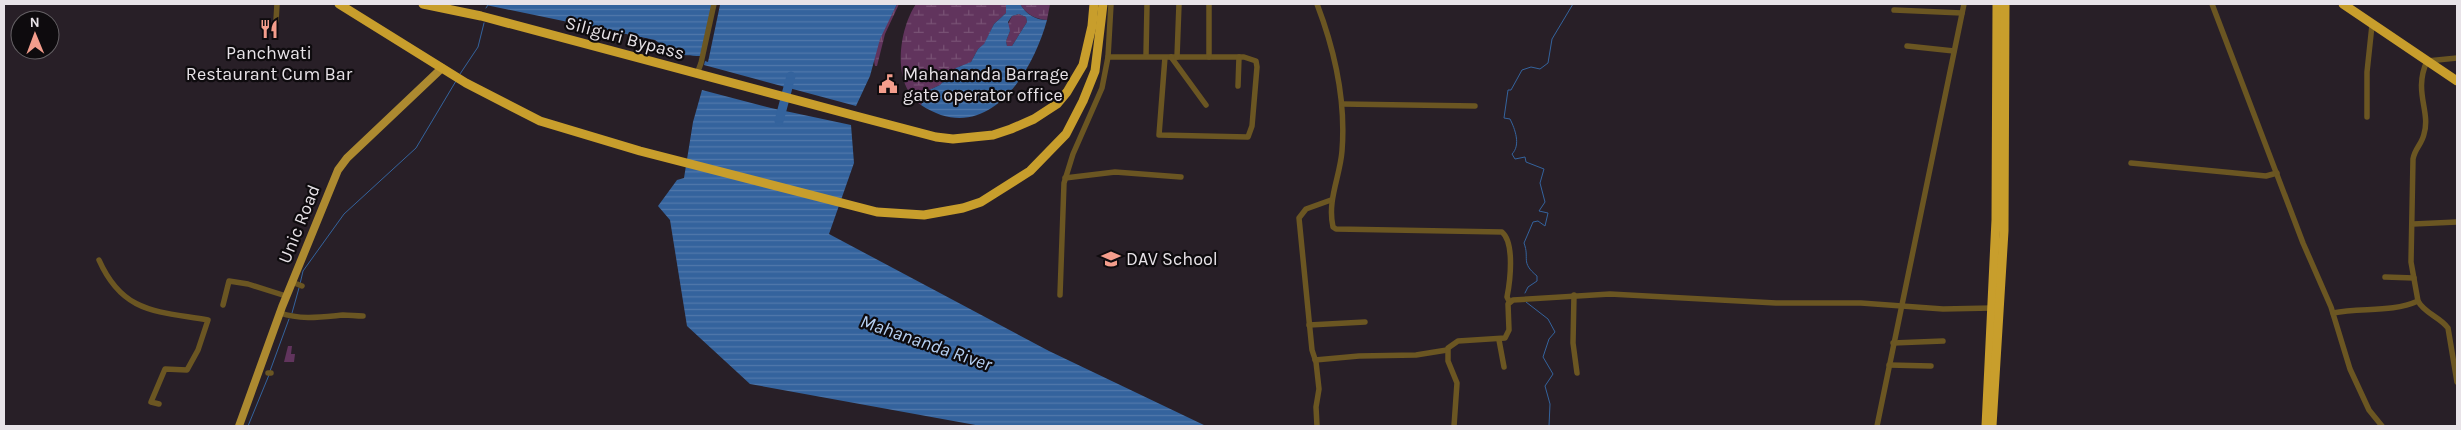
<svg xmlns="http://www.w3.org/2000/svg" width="2461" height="430" viewBox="0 0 2461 430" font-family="Karla,sans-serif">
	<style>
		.green { fill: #61345d }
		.wetland { fill: url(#wetland-marsh) }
		.water { fill: url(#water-rules); fill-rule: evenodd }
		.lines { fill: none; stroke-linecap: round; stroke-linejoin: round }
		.stream { stroke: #34639d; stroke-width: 1 }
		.river { stroke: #34639d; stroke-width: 9 }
		.minor { stroke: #6b5622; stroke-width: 5.5 }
		.major { stroke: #ad8a30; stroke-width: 8 }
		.highway { stroke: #c89e2c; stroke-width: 9 }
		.labels { text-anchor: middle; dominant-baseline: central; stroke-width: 4.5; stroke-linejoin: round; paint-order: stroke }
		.street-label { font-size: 18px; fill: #e8e3e8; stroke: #0e0b0e }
		.poi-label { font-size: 18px; fill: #e8e3e8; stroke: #0e0b0e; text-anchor: start }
		.water-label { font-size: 19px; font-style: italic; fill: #b7d1f3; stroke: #0e0b0e }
	</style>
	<defs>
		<pattern id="wetland-marsh" width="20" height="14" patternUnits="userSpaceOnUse" patternTransform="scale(1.25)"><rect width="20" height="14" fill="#61345d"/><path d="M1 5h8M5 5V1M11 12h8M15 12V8" fill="none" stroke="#785174"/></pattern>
		<pattern id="water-rules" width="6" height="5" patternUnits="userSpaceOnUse" patternTransform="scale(1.25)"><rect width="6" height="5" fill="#34639d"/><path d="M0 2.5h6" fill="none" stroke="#5179ab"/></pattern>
	</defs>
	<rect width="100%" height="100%" fill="#281f27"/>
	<polygon class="green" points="288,346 292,346 291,354 295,354 294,362 284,362"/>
	<g class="wetland">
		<path d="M897,4h2l-14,30 -8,32h-2c-5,-19 14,-45 22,-62z"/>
		<path d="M916,4h90v9l-12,11 -10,21 -6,4 -7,13 -4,3 -7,1 -20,19 -13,6 -6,14c-30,-21 -22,-76 -5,-101z"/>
		<path d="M1020,4h30l-3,16c-12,-1 -21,-6 -27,-16z"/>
		<polygon points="1019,14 1026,17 1027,22 1012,46 1007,46 1006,41 1010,31 1007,26 1012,16"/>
	</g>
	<g class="water">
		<path d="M481,4h231l-11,52c-23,0 -28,-3 -46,-16z"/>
		<polygon points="723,4 897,4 880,39 870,76 856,106 704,65 705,61 708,62 720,5"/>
		<path d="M1006,4h14c6,10 15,16 27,16 -15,55 -61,128 -126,85l6,-14 13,-6 16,-17 15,-6 7,-13 6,-5 10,-20 12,-11zM1019,14l7,3 1,5 -15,24h-5l-1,-5 4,-10 -2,-9 4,-6z"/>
		<polygon points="702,90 771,108 851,125 854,163 829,234 1049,351 1206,426 981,426 750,384 687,326 670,220 658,206 677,180 684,178 693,122"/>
	</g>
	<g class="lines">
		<g class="stream">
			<polyline points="486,8 488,5"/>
			<polyline points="460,74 478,47 484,23"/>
			<polyline points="300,284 303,271 344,214 416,148 456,81"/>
			<path d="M1525,293l3,-6 9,-6v-5c-17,-14 -7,-17 -13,-33l9,-21 5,-1 7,5 3,-13 -9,-2 6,-9 -5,-19 4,-14 -18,-7 -1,-5 -10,2 -3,-5c9,-9 3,-25 -2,-35l-6,-1 4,-28h3l11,-20 9,-3 9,2 8,-6 4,-24 21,-35"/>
			<polyline points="1526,302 1548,319 1555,332 1549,339 1543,357 1553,374 1545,386 1550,404 1549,426"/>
			<polyline points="292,313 299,288"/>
			<polyline points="270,371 289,319"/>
			<polyline points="248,426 269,375"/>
		</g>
		<polyline class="river" points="779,121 791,76"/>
		<g class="minor">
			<path d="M1317,4c18,47 29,97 25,147 -2,26 -15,49 -9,76l3,2 166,3c13,11 8,50 5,65l2,4"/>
			<polyline points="2212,4 2303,243 2331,307 2350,369 2369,410 2382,426"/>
			<polyline points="1894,10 1962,13"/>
			<polyline points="276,21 277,4"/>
			<polyline points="1907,46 1954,51"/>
			<polyline points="1146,56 1147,4"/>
			<polyline points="1108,57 1244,57 1256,61 1257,67 1252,126 1248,137 1159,135 1165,57"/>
			<polyline points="1171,57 1206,105"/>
			<polyline points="1177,57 1179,4"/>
			<polyline points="1209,57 1209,4"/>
			<path d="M2457,58l-30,3c-14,31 4,50 -3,73 -2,10 -9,14 -11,25l-2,103 7,39c6,12 22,16 30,27l9,54"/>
			<polyline points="697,74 701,63 714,4"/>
			<polyline points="1238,86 1239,57"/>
			<polyline points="1342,104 1475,106"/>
			<polyline points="2367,117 2367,72 2372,25"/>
			<polyline points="2131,163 2266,176 2277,173"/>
			<polyline points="1065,178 1115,172 1181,177"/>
			<polyline points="2413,224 2457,222"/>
			<path d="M99,260c24,54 58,51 109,60l-10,30 -11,20 -22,-1 -14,33 8,2"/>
			<polyline points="2385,277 2414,278"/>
			<polyline points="297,284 302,286"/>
			<polyline points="1060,295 1064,183 1073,154 1102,88 1108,57 1111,4"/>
			<polyline points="1574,295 1573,343 1577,373"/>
			<polyline points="223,305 229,281 248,284 286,296"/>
			<path d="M280,313c21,7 41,4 63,2 7,0 13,1 20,1"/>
			<path d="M2333,313c28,-6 58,0 85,-12"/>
			<polyline points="1309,325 1365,322"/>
			<polyline points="1499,340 1504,367"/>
			<polyline points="1893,343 1943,341"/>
			<polyline points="1315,360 1359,356 1416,355 1447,350"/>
			<polyline points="1889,365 1931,366"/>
			<polyline points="268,373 271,373"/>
			<polyline points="1317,426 1316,407 1319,389 1316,362 1312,350 1299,218 1306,209 1331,200"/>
			<polyline points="1454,426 1457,383 1448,361 1448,348 1458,341 1505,338 1509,330 1508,304 1513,300 1610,294 1776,303 1861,303 1943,309 1992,308"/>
			<polyline points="1877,426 1964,4"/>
		</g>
		<polyline class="major" points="239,426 282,307 338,170 347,158 442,68"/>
		<g class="highway">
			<polyline points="339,4 466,83 540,121 640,151 877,212 924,215 963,208 981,202 1030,171 1066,134 1083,101 1095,71 1103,4"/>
			<polyline points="423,4 481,16 856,116 936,137 953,139 993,135 1011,129 1034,119 1057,104 1067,92 1083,65 1092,26 1094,4"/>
			<polyline points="2343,4 2457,81"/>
			<polyline points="1986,426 1996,220 1997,4"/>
			<polyline points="1992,426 2004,231 2005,4"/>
		</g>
	</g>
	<defs>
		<g id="restaurant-bare" transform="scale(1.5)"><path d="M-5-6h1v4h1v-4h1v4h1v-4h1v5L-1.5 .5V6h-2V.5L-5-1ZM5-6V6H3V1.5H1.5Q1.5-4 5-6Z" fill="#f49d8c" stroke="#0e0b0e" stroke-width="2.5" paint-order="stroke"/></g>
		<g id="civic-bare" transform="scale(1.5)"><path d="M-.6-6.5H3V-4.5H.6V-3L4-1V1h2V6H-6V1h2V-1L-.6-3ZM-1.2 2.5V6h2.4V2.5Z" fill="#f49d8c" stroke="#0e0b0e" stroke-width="2.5" paint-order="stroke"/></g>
		<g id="school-bare" transform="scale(1.5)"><path d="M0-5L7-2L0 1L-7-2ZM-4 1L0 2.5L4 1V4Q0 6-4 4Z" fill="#f49d8c" stroke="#0e0b0e" stroke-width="2.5" paint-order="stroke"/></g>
	</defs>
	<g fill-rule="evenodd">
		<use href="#restaurant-bare" x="269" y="29"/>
		<use href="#civic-bare" x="888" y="84"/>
		<use href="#school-bare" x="1111" y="259"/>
	</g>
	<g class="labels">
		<g class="street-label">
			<text transform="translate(625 38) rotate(15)">Siliguri Bypass</text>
			<text transform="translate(299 224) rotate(-68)">Unic Road</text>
		</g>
		<g class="poi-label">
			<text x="269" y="53" text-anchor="middle">Panchwati<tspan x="269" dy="21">Restaurant Cum Bar</tspan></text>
			<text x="903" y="74">Mahananda Barrage<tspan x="903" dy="21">gate operator office</tspan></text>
			<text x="1126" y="259">DAV School</text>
		</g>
		<g class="water-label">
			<text transform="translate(926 343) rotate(19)">Mahananda River</text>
		</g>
	</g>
	<rect width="2461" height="430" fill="none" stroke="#e8e3e8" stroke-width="10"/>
	<g transform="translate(35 35) rotate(359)"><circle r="24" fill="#0e0b0e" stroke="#656165"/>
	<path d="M0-4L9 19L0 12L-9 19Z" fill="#f49d8c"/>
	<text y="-8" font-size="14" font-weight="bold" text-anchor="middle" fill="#e8e3e8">N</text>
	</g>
</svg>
